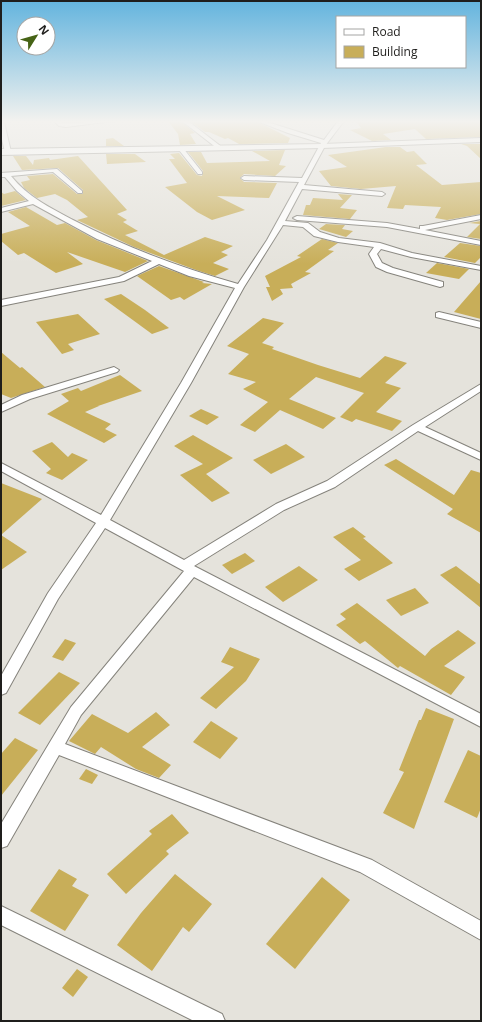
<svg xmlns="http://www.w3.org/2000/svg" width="482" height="1022" viewBox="0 0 482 1022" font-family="'Open Sans',sans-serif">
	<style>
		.building { fill: #c8ae59 }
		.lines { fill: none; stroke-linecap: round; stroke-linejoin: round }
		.street-casing { stroke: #85837c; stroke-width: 2 }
		.secondary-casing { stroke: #85837c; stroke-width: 2 }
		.street { fill: #fff; fill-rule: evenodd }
		.secondary { fill: #fff; fill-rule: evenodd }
	</style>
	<rect width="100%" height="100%" fill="#e5e3dc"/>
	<g class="building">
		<polygon points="168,121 181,121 195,133 190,134 196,144 180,145 178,134"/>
		<polygon points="190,121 256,121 290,138 288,143 239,144 228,138 225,139 209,132 205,132"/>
		<polygon points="356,121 481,121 481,137 426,139 415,129 383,134 391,140 372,141 350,130 361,128"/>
		<polygon points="113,138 124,146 106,146 106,139"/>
		<polygon points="461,144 481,144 481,159 467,146"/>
		<polygon points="386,147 400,147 407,152 414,151 427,164 416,165 442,185 481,182 481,214 447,220 435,218 441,207 405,205 403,209 387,208 396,186 361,189 331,186 319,171 347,167 328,155"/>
		<polygon points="285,150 279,165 286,166 275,176 244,174 240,178 244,182 277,183 269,198 217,196 245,210 212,220 197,212 165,187 187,183 169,159 175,159 170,154 179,153 197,175 202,176 203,171 188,152 201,152 207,163 270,161 252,151"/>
		<polygon points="106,154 135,154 146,162 107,164"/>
		<polygon points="13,156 26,156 33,165 34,160 49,158 50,160 78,156 127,210 117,214 127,220 123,222 138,231 125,235 164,255 205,237 233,246 221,252 228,255 213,263 229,269 215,276 196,270 134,247 77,220 88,217 67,200 55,194 37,198 24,188 21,182 30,180 27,176 53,174 77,194 83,194 83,190 58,168 22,170"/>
		<polygon points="15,191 26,200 1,206 1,192 4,194"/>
		<polygon points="338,194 352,195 340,208 357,210 350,219 303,215 306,205 310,205 313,198 343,200"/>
		<polygon points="26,207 57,225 65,223 96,240 148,261 125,272 67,252 83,264 56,273 24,253 18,255 1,241 1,234 30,226 8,212"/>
		<polygon points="481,221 481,239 467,237 480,224 469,223"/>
		<polygon points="326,224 345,225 342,229 353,231 346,237 319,229"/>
		<polygon points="322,239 338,243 328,250 334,251 305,272 311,273 291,284 293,288 280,289 283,294 272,301 266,287 270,287 265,276 301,257 297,256"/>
		<polygon points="460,243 481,246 481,257 475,263 444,257"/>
		<polygon points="437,263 469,269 459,279 426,273"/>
		<polygon points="159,266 204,282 202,283 212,284 184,300 180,297 171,300 137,276"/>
		<polygon points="481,281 481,319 454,312"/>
		<polygon points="121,294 145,310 169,328 152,334 104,299"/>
		<polygon points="78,314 100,334 68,344 74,350 62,354 36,322"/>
		<polygon points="263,318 284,323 262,343 274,347 272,349 318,365 360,378 385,356 407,363 385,383 401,388 376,412 402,421 392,431 356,419 352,422 340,417 364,393 316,377 289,399 336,418 323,429 280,410 255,432 240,425 268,402 243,389 256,382 228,374 249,354 227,346"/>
		<polygon points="1,352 20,368 22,367 45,387 11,398 1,394"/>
		<polygon points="120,375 142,391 98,406 99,406 85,412 111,424 105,429 117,435 104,443 47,414 69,401 61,394 78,388 81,391"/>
		<polygon points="201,409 219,417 207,425 189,416"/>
		<polygon points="193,435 233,458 206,474 230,493 212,502 180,475 203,464 174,446"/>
		<polygon points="52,442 68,457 72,453 88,460 62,480 46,473 51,469 32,451"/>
		<polygon points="286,444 305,457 271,474 253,460"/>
		<polygon points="396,459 454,495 471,470 481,473 481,533 447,514 453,509 384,465"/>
		<polygon points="1,483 42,499 1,535"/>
		<polygon points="353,527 366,537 363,538 393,563 359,581 344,569 361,560 333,537"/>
		<polygon points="1,535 27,552 1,570"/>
		<polygon points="245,553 255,561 232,574 222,565"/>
		<polygon points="299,566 318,580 283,602 265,587"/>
		<polygon points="456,566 481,585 481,608 440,575"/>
		<polygon points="415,588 429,603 401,616 386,600"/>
		<polygon points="357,603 425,656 431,649 458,630 476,643 444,666 465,677 451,695 400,666 398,668 365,641 360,644 336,625 346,619 340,614"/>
		<polygon points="65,639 76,643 63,661 52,657"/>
		<polygon points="230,647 260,659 246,681 216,709 200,698 234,667 221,662"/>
		<polygon points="59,672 80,683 40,725 18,713"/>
		<polygon points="426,708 454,719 414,829 383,813 404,772 399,770 419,720 421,720"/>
		<polygon points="156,712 170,725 142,747 171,765 159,778 136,769 101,747 95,754 69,741 92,714 128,733"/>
		<polygon points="211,721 238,738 220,759 193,742"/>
		<polygon points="15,738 38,750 1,796 1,754"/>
		<polygon points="468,750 481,756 481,808 477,818 444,802"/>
		<polygon points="86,769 98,775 92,784 79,779"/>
		<polygon points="172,814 189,833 166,851 169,854 126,894 107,874 152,834 149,831"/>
		<polygon points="59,869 77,879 72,886 89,895 65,931 30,911"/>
		<polygon points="175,874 212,904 189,932 183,927 152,971 117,945 141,913"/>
		<polygon points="322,877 350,900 295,969 266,944"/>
		<polygon points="77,969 88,977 73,997 62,988"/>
	</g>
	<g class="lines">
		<g class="street-casing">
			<g id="street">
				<polygon points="1,121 4,122 11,152 8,154 5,152 1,135"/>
				<polygon points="54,121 60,121 63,123 113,121 66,127 59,126"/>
				<polygon points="182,121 188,121 223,148 218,149"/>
				<path d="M257,121h7l60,19 14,-19h6l-19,25 -21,39 78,7 3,2 -3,2 -80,-7 -17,32 23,2 12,9 19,6 41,5 32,10 69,13v4l-70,-13 -30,-8 -4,5 5,9 11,5 50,14v4l-3,1 -53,-15 -11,-5 -7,-13 5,-7 -36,-5 -24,-6 -11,-9 -20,-2 -39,62 -53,96 -81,137 74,40 92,-56 51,-23 86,-56 68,-41v7l-56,36 56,26v7l-63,-29 -83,56 -51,23 -90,56 287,148v13l-287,-150 -113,138 -16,29 307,116 109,61v19l-121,-68 -301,-117 -52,91 -6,2v-24l70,-117 113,-136 -79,-43 -47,71 -52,94 -5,2v-19l47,-83 48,-70 -95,-52v-8l100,52 80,-132 54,-95 -46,-12 -30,-12 -35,17 -123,25v-6l118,-23 33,-16 -55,-22 -64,-35 -32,8v-4l28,-7 -12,-10 -12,-14h-4v-4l56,-4 25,22v2h-4l-25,-21 -42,4c17,21 38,31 62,44 52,27 108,48 165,64l29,-44 32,-58 -55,-2 -3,-2 3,-2 58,2 19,-35 -33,-10z"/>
				<polygon points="179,148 183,148 202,172 202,174 198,174 179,150"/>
				<polygon points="481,215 481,219 425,230 481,241 481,245 387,227 297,220 293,218 297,216 387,223 420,229 420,226 423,226"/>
				<polygon points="439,312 481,322 481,328 436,317 436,313"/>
				<polygon points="114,367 119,370 117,372 30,399 1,412 1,405 22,395"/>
				<polygon points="1,906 222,1014 225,1021 194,1021 1,925"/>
			</g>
		</g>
		<g class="secondary-casing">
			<polygon id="secondary" points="481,138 481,142 322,148 1,155 1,149 322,144"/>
		</g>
		<use href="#street" class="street"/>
		<use href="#secondary" class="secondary"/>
	</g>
	<linearGradient id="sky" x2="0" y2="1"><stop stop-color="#63b4de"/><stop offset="0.46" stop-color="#f3f2ef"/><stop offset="1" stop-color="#f3f2ef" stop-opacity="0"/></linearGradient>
	<rect width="482" height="264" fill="url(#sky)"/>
	<rect width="482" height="1022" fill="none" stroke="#1f1e1c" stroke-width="4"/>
	<rect x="336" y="16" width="130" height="52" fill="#ffffff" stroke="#a5a5a4"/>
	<rect x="344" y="29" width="20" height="6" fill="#ffffff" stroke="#a5a5a4"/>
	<text x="372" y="36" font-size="12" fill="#1f1e1c">Road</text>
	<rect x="344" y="46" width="20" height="12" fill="#c8ae59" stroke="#a5a5a4"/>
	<text x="372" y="56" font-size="12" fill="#1f1e1c">Building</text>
	<g transform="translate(36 36) rotate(53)"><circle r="19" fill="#ffffff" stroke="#a5a5a4"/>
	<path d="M0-3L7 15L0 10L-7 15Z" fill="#466316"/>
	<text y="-6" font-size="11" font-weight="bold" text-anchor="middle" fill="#1f1e1c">N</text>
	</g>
</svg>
